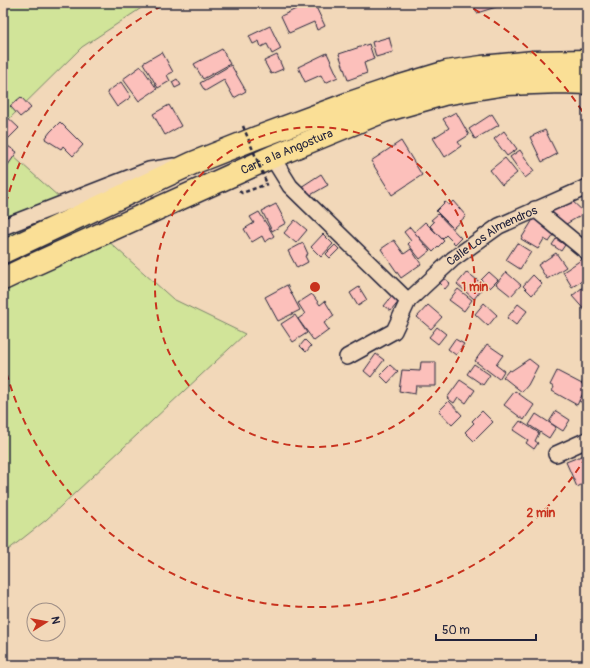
<svg xmlns="http://www.w3.org/2000/svg" width="590" height="668" viewBox="0 0 590 668" font-family="Pangolin,sans-serif">
	<style>
		.green { fill: #d1e499; stroke: #7a836a }
		.building { fill: #fcc0bb; stroke: #22223b }
		.lines { fill: none; stroke-linecap: round; stroke-linejoin: round }
		.minor-casing { stroke: #22223b; stroke-width: 18 }
		.primary-casing { stroke: #22223b; stroke-width: 25 }
		.path { stroke: #22223b; stroke-width: 2.5; stroke-dasharray: 4 3; stroke-linecap: butt }
		.minor { stroke: #f2d8b9; stroke-width: 15 }
		.primary { stroke: #fadf96; stroke-width: 22 }
		.path-bridge { stroke: #22223b; stroke-width: 2.5; stroke-dasharray: 4 3; stroke-linecap: butt }
		.ring { fill: none; stroke: #c8321e; stroke-width: 2; stroke-dasharray: 7 5 }
		.labels { text-anchor: middle; dominant-baseline: central; stroke-width: 3; stroke-linejoin: round; paint-order: stroke }
		.street-label { font-size: 12px; fill: #22223b; stroke: #f2d8b9 }
		.centre { fill: #c8321e; stroke: #f2d8b9; stroke-width: 2 }
		.ring-label { font-size: 12px; text-anchor: middle; font-weight: bold; fill: #c8321e; stroke: #f2d8b9; stroke-width: 3; stroke-linejoin: round; paint-order: stroke }
	</style>
	<rect width="100%" height="100%" fill="#f2d8b9"/>
	<filter id="ink" filterUnits="userSpaceOnUse"><feTurbulence type="fractalNoise" baseFrequency=".025" numOctaves="2"/><feDisplacementMap in="SourceGraphic" scale="8" xChannelSelector="R" yChannelSelector="G"/><feConvolveMatrix kernelMatrix="1 2 1 2 8 2 1 2 1" color-interpolation-filters="sRGB"/></filter>
	<g filter="url(#ink)">
		<g class="green">
			<polygon points="3,3 149,3 82,47 3,125"/>
			<polygon points="3,147 173,299 245,334 46,520 3,554"/>
		</g>
		<g class="building">
			<polygon points="309,3 314,3 325,26 317,30 314,22 289,33 281,16"/>
			<polygon points="473,3 494,3 496,7 477,13"/>
			<polygon points="270,26 281,49 272,54 267,44 261,47 259,41 253,44 249,36"/>
			<polygon points="389,37 393,52 376,57 372,42"/>
			<polygon points="369,44 374,59 364,63 367,73 348,80 339,54"/>
			<polygon points="222,49 230,64 203,79 194,64"/>
			<polygon points="162,52 173,72 167,75 170,81 158,88 143,63"/>
			<polygon points="327,53 338,77 325,83 321,75 305,82 298,67"/>
			<polygon points="277,55 283,69 271,74 264,61"/>
			<polygon points="231,65 246,91 234,98 224,80 205,91 200,83"/>
			<polygon points="141,66 157,89 139,101 123,79"/>
			<polygon points="177,79 181,85 175,88 172,82"/>
			<polygon points="121,82 131,97 117,107 107,92"/>
			<polygon points="21,97 31,108 20,117 10,106"/>
			<polygon points="169,105 181,126 165,135 153,114"/>
			<polygon points="456,112 469,135 458,142 461,146 445,157 433,138 449,128 443,119"/>
			<polygon points="4,114 19,128 7,140 3,136 3,115"/>
			<polygon points="492,114 499,125 475,139 469,129"/>
			<polygon points="60,122 83,145 73,156 63,146 61,149 45,139 50,132"/>
			<polygon points="545,130 557,154 542,162 530,137"/>
			<polygon points="504,131 517,149 507,156 494,139"/>
			<polygon points="401,141 422,175 392,195 371,161"/>
			<polygon points="3,143 17,152 8,165 3,161"/>
			<polygon points="520,150 534,171 525,178 510,157"/>
			<polygon points="505,158 517,173 502,185 490,170"/>
			<polygon points="321,174 328,185 307,197 301,187"/>
			<polygon points="570,199 585,213 561,227 547,213"/>
			<polygon points="453,201 466,216 453,228 436,211 445,202 449,205"/>
			<polygon points="276,204 286,223 272,231 262,211"/>
			<polygon points="259,212 274,236 265,242 262,236 252,242 244,229 254,223 250,217"/>
			<polygon points="438,214 461,238 455,244 446,235 442,239 430,226 434,222 431,220"/>
			<polygon points="534,218 556,232 549,242 544,239 538,249 521,239"/>
			<polygon points="295,220 307,230 296,243 284,233"/>
			<polygon points="425,222 444,241 433,252 414,232"/>
			<polygon points="410,227 430,251 420,259 408,244 411,241 404,232"/>
			<polygon points="323,234 333,244 321,257 311,247"/>
			<polygon points="556,239 565,245 561,251 552,245"/>
			<polygon points="394,240 404,254 411,249 421,264 401,278 381,249"/>
			<polygon points="303,243 308,254 305,256 308,262 297,268 288,251"/>
			<polygon points="517,243 531,252 520,269 506,260"/>
			<polygon points="335,245 339,249 330,258 326,254"/>
			<polygon points="556,253 566,267 547,279 538,265"/>
			<polygon points="584,258 587,262 587,278 572,287 563,272"/>
			<polygon points="467,272 482,284 479,288 481,290 474,299 457,284"/>
			<polygon points="489,272 498,280 490,288 481,280"/>
			<polygon points="506,272 521,285 511,296 496,284"/>
			<polygon points="533,275 542,284 532,295 523,286"/>
			<polygon points="444,278 450,283 445,289 439,283"/>
			<polygon points="287,285 300,310 278,321 265,297"/>
			<polygon points="359,287 367,300 358,306 350,293"/>
			<polygon points="583,287 587,291 587,313 572,296"/>
			<polygon points="458,289 472,300 464,311 449,300"/>
			<polygon points="312,294 320,305 325,301 334,316 324,323 329,330 314,341 298,319 305,314 298,303"/>
			<polygon points="393,295 400,300 391,311 384,306"/>
			<polygon points="484,303 497,315 488,326 475,314"/>
			<polygon points="518,304 527,311 516,325 507,318"/>
			<polygon points="428,305 442,317 431,329 417,317"/>
			<polygon points="295,315 307,333 293,342 281,324"/>
			<polygon points="437,327 446,334 438,344 429,337"/>
			<polygon points="455,339 464,344 456,355 448,349"/>
			<polygon points="305,340 311,346 306,352 300,346"/>
			<polygon points="487,344 503,355 496,365 504,371 499,379 475,361"/>
			<polygon points="376,354 384,360 371,377 364,371"/>
			<polygon points="529,359 538,366 528,385 522,392 503,377 509,370 511,371"/>
			<polygon points="421,362 436,362 436,386 416,386 415,394 399,391 402,370 420,371"/>
			<polygon points="474,364 490,375 483,385 467,374"/>
			<polygon points="390,365 398,372 388,383 380,375"/>
			<polygon points="557,371 582,384 583,381 587,383 587,386 577,405 552,391 554,387 550,385"/>
			<polygon points="460,380 475,390 466,403 458,397 454,403 447,398"/>
			<polygon points="587,386 587,400 585,404 579,401"/>
			<polygon points="515,391 534,405 524,420 504,405"/>
			<polygon points="449,401 462,415 452,425 439,411"/>
			<polygon points="482,411 493,422 474,441 465,432 474,423 472,421"/>
			<polygon points="556,411 570,420 563,431 549,422"/>
			<polygon points="536,414 556,427 549,438 529,425"/>
			<polygon points="520,421 539,433 535,441 538,443 534,449 526,443 528,440 513,430"/>
			<polygon points="584,455 587,463 587,482 577,487 566,462"/>
		</g>
		<g class="lines">
			<g class="minor-casing">
				<g id="minor">
					<polyline points="272,157 290,186 408,301"/>
					<polyline points="535,209 587,252"/>
					<polyline points="3,227 149,170 174,166"/>
					<path id="s1" d="M347,357l47,-26 14,-30 45,-42 46,-33 88,-39"/>
					<polyline points="556,454 587,440"/>
				</g>
			</g>
			<g class="primary-casing">
				<g id="primary">
					<polyline points="3,252 193,163 256,138 350,103 394,88 447,72 482,67 534,62 587,61"/>
					<path id="s2" d="M3,279l21,-10 248,-112 112,-46 60,-17 62,-10 55,-2 26,1"/>
				</g>
			</g>
			<polyline class="path" points="239,191 242,193 267,184"/>
			<use href="#minor" class="minor"/>
			<use href="#primary" class="primary"/>
			<polyline class="path-bridge" points="243,126 267,184"/>
		</g>
	</g>
	<g class="ring">
		<circle cx="315" cy="287" r="160"/>
		<path d="M586 457A320 320 0 0 1 3 359M3 215A320 320 0 0 1 167 3M463 3A320 320 0 0 1 586 117"/>
	</g>
	<g class="labels">
		<g class="street-label">
			<text stroke="none"><textPath href="#s2" startOffset="311">Carr. a la Angostura</textPath></text>
			<text stroke="none"><textPath href="#s1" startOffset="194">Calle Los Almendros</textPath></text>
		</g>
	</g>
	<circle cx="315" cy="287" r="6" class="centre"/>
	<g class="ring-label">
		<text x="475" y="291">1 min</text>
		<text x="541" y="517">2 min</text>
	</g>
	<rect width="590" height="668" fill="none" stroke="#f2d8b9" stroke-width="16"/>
	<rect x="8" y="8" width="574" height="652" fill="none" stroke="#22223b" stroke-width="1.5" filter="url(#ink)"/>
	<g transform="translate(46 622) rotate(79)"><circle r="19" fill="#f2d8b9" stroke="#9f8f87"/>
	<path d="M0-3L7 15L0 10L-7 15Z" fill="#c8321e"/>
	<text y="-6" font-size="11" font-weight="bold" text-anchor="middle" fill="#22223b">N</text>
	</g>
	<path d="M436 634v6h100v-6" fill="none" stroke="#22223b" stroke-width="2"/>
	<text x="442" y="634" font-size="12" fill="#22223b" stroke="#f2d8b9" stroke-width="3" paint-order="stroke">50 m</text>
</svg>
